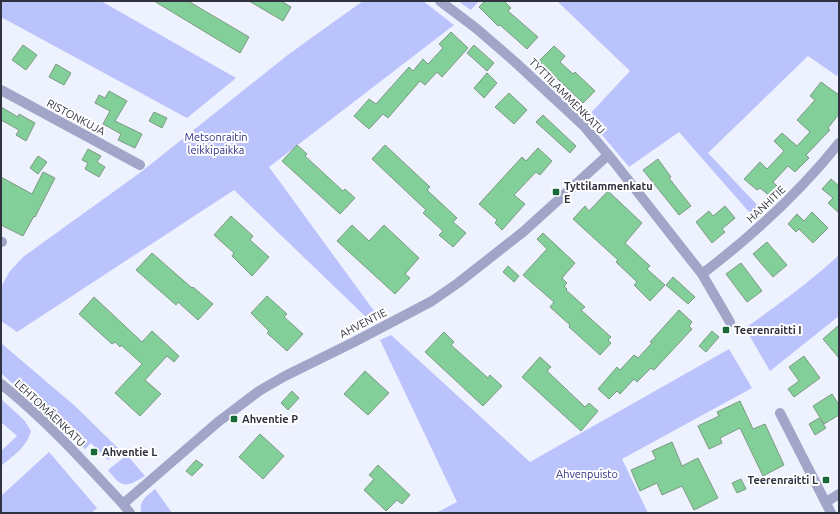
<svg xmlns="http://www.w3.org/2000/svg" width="840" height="514" viewBox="0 0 840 514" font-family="Ubuntu,sans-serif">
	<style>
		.green { fill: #bbc3fc }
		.building { fill: #82cf99; stroke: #7d9a84 }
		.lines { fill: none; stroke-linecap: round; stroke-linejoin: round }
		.minor { stroke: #a1a6c8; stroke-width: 10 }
		.tertiary { stroke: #a1a6c8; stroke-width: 10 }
		.poi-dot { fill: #186939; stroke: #fff; stroke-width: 1.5 }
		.labels { text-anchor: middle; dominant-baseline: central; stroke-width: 4; stroke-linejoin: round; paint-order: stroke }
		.street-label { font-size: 11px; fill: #30323f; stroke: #fff }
		.park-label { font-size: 11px; fill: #323086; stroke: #fff }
		.poi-label { font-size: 11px; font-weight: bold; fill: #30323f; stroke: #fff; text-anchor: start }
	</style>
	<rect width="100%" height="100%" fill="#eef1fe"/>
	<g class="green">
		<polygon points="1,1 101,1 236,78 187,118 1,17"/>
		<polygon points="363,1 423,1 454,25 269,167 377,315 369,320 234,190 17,332 1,321 1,287 10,271 23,257 141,172 289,54"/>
		<polygon points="458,1 479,1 471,10"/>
		<polygon points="557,1 839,1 839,73 837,76 808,56 708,153 760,208 756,220 679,132 629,167 587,117 630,71"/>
		<path d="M839,255v61l-69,55 -25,-43c33,-23 65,-46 94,-73z"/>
		<polygon points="391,335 530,462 729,349 752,388 622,459 648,513 436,513 457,502 380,340"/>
		<polygon points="1,343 75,406 121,451 108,460 91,443 85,449 1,373"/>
		<path d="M1,399l23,21 7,11c-4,16 -18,25 -30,35v-15l16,-15 -16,-14z"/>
		<polygon points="49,452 97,508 91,513 1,513 1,496"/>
		<path d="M127,455l18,21c-20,12 -23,12 -37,-6z"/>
		<path d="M155,489l17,24h-31c-2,-13 5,-16 14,-24z"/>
	</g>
	<g class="building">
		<polygon points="154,1 188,1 249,37 240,53"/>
		<polygon points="249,1 281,1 291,7 283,21"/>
		<polygon points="485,1 504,1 511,8 508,11 538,37 527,49 500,25 498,26 479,7"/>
		<polygon points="451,32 468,48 442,77 437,72 425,85 420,81 388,118 383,114 369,129 354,116 369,99 376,104 409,67 413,71 423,59 428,64 443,48 439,44"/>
		<polygon points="23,45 37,55 26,70 12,60"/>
		<polygon points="474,45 494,63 487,71 467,53"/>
		<polygon points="554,46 565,56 560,62 573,74 575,72 595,91 583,103 539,61"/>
		<polygon points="56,64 71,73 64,85 49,77"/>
		<polygon points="487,73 497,83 484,98 474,88"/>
		<polygon points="821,82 839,95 839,114 828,128 830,130 806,155 809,158 795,172 788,166 773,182 778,187 770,196 760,188 757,190 744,179 760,162 767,169 784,151 774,141 782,133 797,146 810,132 797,120 815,100 810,96"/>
		<polygon points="109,91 127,101 115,121 142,134 135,148 118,140 121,134 103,124 110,111 95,103 99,95 105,98"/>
		<polygon points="509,93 527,110 514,124 495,107"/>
		<polygon points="1,107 18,117 19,114 35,123 26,141 16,135 19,130 1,120"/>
		<polygon points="154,112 167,118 162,128 149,121"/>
		<polygon points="543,115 576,146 570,153 536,122"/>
		<polygon points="297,145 307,154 305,156 343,191 345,189 355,198 340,214 282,161"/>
		<polygon points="385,145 430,187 427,190 457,218 453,222 466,233 453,247 439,235 443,231 423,213 426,210 372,159"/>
		<polygon points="538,148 552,161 540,175 536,172 514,195 525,204 502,230 495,223 497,220 479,204 522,157 526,161"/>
		<polygon points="88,149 101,156 97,162 105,167 99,177 85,169 88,163 82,160"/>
		<polygon points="38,156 47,162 38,174 30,168"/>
		<polygon points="658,159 671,177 669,178 691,206 679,215 643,170"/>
		<polygon points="43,172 55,178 35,217 34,216 23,236 1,225 1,177 32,194"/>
		<polygon points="831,179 839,186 839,213 828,203 833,198 822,189"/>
		<polygon points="608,191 642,223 625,243 650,266 647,269 665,285 650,301 634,285 637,282 616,262 618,260 573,219 585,206 589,211"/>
		<polygon points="725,206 735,218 722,229 725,232 712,243 696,222 709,211 713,216"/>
		<polygon points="812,212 828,228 813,243 799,229 796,232 788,224 797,214 804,221"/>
		<polygon points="231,216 253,236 250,240 269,257 252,276 232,256 234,253 214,235"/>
		<polygon points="352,225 369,241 384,225 419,258 405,274 410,278 395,294 337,241"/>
		<polygon points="543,233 575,263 562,278 567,283 564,286 567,289 566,290 585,307 581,310 611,337 608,340 611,343 600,355 569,327 570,325 550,307 554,302 523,275 547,249 537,239"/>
		<polygon points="767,242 787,265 773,277 753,254"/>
		<polygon points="152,253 192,288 193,287 213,304 198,320 178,302 176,305 136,270"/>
		<polygon points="741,263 762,291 747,302 726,274"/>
		<polygon points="508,266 519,276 514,282 503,272"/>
		<polygon points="673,277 695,297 688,304 666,285"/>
		<polygon points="267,296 287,314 284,317 303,334 287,351 267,333 269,331 251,313"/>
		<polygon points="94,297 142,342 152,331 179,356 174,362 167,356 145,380 161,394 140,416 115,393 142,364 121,345 120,347 115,342 112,344 79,314"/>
		<polygon points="679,310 692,322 689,326 692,329 654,370 651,368 637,382 634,379 620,394 617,391 609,399 598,389 617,367 620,370 634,355 638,358 652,343 650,342"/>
		<polygon points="839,325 839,358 823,339"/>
		<polygon points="712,331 719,337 706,352 699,346"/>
		<polygon points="444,332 454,342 451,345 488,378 490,375 502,386 483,406 425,352"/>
		<polygon points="804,356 820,378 794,397 788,389 799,381 789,367"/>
		<polygon points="540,357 551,367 547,371 585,407 589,403 598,411 581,431 522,377"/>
		<polygon points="365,371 389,393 368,415 344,394"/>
		<polygon points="292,391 299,398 288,410 281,403"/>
		<polygon points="832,394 839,405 839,415 824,424 813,406"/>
		<polygon points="740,401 753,429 765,424 784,465 763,476 740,428 720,438 722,443 709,449 698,426 719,416 717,412"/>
		<polygon points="819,418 826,428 815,435 809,424"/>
		<polygon points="260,434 284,456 263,479 239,457"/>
		<polygon points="672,442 682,466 698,458 718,498 694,510 682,486 662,495 657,483 640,491 631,470 656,459 652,451"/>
		<polygon points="196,460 203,465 192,476 186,471"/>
		<polygon points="378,465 410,495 402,504 397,500 386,511 364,490 374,479 369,475"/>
		<polygon points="741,479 746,489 737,493 732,483"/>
	</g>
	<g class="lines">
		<g class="minor">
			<polyline points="440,1 477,29 515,62 584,126 614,162 702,274 730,322"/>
			<polyline points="1,90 140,165"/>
			<polyline points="1,242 2,242"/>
			<path d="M702,274c50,-38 97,-81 137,-131"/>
			<polyline points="780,413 831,513"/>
			<polyline points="826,502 839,494"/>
			<polyline points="123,504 218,422 259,391 285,376 354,342 432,301 458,283 523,232 608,155"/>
		</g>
		<path class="tertiary" d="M1,384c45,36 83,78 122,120l7,9"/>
	</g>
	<g class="poi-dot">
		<rect x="552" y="188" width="8" height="8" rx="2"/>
		<rect x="722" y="326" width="8" height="8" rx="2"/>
		<rect x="230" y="415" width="8" height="8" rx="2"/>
		<rect x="90" y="448" width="8" height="8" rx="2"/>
		<rect x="822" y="476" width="8" height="8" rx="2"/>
	</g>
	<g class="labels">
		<g class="street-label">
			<text transform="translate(567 96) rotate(45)">TYTTILAMMENKATU</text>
			<text transform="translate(76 117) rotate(28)">RISTONKUJA</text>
			<text transform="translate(766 204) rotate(-43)">HANHITIE</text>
			<text transform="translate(363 323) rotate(-27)">AHVENTIE</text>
			<text transform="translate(50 413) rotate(43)">LEHTOMÄENKATU</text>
		</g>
		<g class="park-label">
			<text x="216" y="137">Metsonraitin<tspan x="216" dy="13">leikkipaikka</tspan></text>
			<text x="587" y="474">Ahvenpuisto</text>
		</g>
		<g class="poi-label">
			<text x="564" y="186">Tyttilammenkatu<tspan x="564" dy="13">E</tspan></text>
			<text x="734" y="330">Teerenraitti I</text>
			<text x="242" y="419">Ahventie P</text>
			<text x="102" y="452">Ahventie L</text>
			<text x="818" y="480" text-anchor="end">Teerenraitti L</text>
		</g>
	</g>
	<rect width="840" height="514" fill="none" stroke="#30323f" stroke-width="4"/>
</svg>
